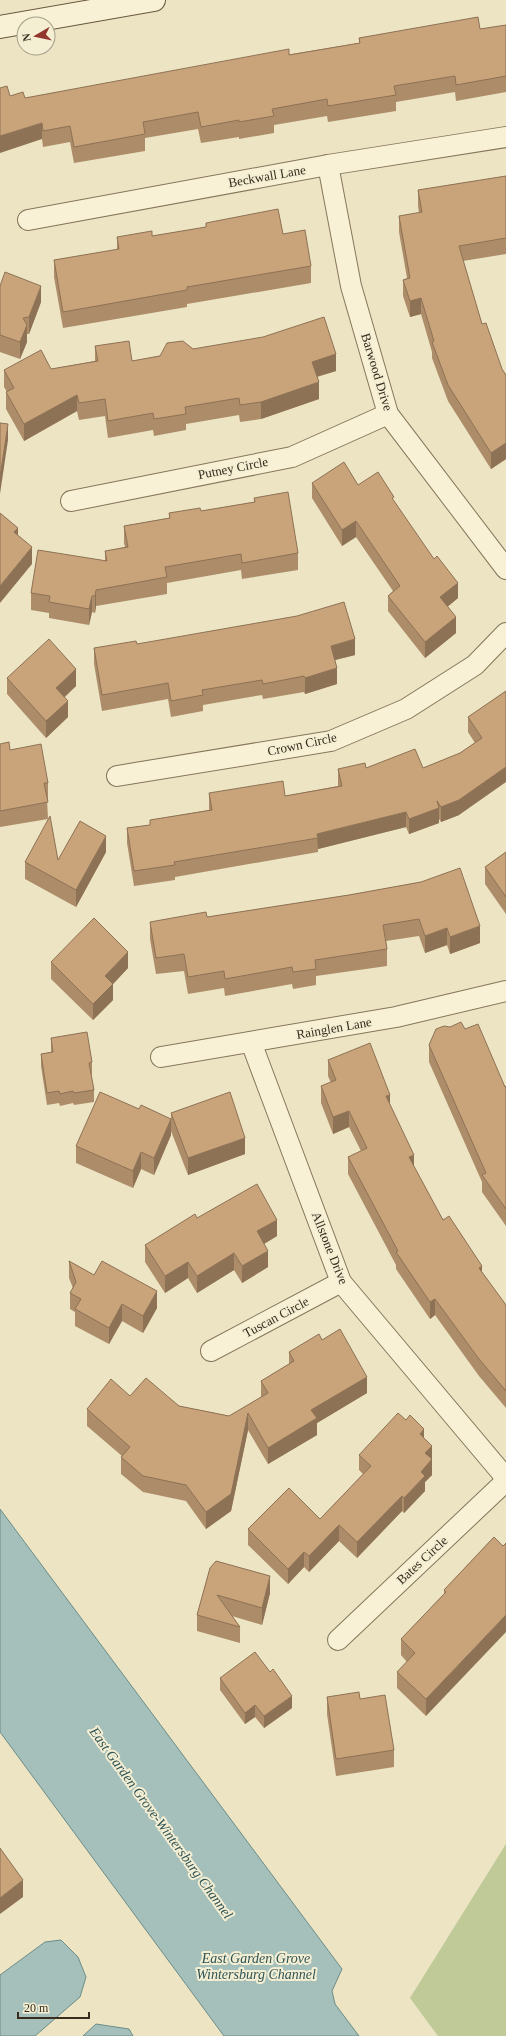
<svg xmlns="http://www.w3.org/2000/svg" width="506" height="2036" viewBox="0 0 506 2036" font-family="Georgia,serif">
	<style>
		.green { fill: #bfca98 }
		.water { fill: #a5bfba; stroke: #6c8d88 }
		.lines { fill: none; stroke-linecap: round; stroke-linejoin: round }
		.street-casing { stroke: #86765b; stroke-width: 22 }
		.secondary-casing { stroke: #68573e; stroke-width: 24 }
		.street { stroke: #f8f1d6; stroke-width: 20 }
		.secondary { stroke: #f8f1d6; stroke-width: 22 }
		.wall { fill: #ad8c69 }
		.shaded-wall { fill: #8d7255 }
		.building { fill: #c9a37a; stroke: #8d7255 }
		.labels { text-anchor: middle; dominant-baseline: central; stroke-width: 4; stroke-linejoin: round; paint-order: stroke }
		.street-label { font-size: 13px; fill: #372c1e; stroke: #f4eed3 }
		.water-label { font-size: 14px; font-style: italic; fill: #2e5456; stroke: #f4eed3 }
	</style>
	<rect width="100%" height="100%" fill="#ece4c3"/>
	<polygon class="green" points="506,1844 506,2036 438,2036 410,1998"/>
	<g class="water">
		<polygon points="0,1509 342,1969 332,1991 335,2004 359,2036 224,2036 0,1732"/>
		<polygon points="61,1940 78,1957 86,1977 80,1997 35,2036 0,2036 0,1975 45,1942"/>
		<polygon points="96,2024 129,2029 133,2036 83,2036"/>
	</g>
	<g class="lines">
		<g class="street-casing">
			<g id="street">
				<polyline points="328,165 351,286 388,414 506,569"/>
				<polyline points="28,220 328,165 506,137"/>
				<polyline points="71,501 292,457 388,414"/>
				<polyline points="117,776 331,741 406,709 475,665 506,633"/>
				<polyline points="251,1042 341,1282 506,1478"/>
				<polyline points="161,1057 396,1017 506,991"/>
				<polyline points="211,1351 341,1282"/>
				<polyline points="338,1640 506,1481"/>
			</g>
		</g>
		<g class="secondary-casing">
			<polyline id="secondary" points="0,27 154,0"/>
		</g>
		<use href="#street" class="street"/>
		<use href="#secondary" class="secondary"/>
	</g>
	<g class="wall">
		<polygon points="506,25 506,92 456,101 455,92 396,102 396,111 328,122 327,116 274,125 274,133 239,139 239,137 201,143 198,129 145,138 145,151 74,163 70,142 43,147 42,139 10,96 25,98 359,43 359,38 480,29"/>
		<polygon points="506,176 506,254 463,261 482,324 502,369 506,375 506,459 491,469 448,401 432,358 432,352 421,314 410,317 403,296 403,280 407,278 399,232 399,216 419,213 418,206 418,190"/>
		<polygon points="206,223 283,234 311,266 311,283 187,304 187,307 63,328 54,277 54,260 117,250 117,237 152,236 206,227"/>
		<polygon points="0,286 41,302 29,334 27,334 27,342 20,359 0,352"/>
		<polygon points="95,346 132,361 193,349 336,371 317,377 319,399 261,419 240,422 239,415 186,424 186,430 154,436 153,430 108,438 105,416 79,420 77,411 24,441 6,409 6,392 7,392 4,387 4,370 51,369 95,361"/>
		<polygon points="312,483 358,485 394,501 458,598 447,607 456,633 425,658 388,611 388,596 393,591 356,537 342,546 312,498"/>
		<polygon points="254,498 298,553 298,570 242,579 241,570 167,583 167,594 96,606 95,613 92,612 89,625 49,618 49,613 31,610 31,593 105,561 105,551 125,547 124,543 124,526 169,518 169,513 201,511 254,502"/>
		<polygon points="137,644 355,655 335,660 337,684 305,694 304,692 263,699 262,695 203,705 203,711 171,717 168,699 102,711 94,664 94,648"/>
		<polygon points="7,678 76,686 65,697 68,717 46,738 7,694"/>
		<polygon points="506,691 459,815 441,822 439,819 439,823 409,834 406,827 318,849 318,852 175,877 175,880 134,886 127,843 127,828 150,825 150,820 209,810 209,793 285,796 338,786 338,769 423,768 460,753 475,743 468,732 468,717"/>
		<polygon points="0,744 48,783 48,799 47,799 48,819 0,827"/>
		<polygon points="106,852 76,907 25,879 25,862 58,860"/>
		<polygon points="506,852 506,914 485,884 485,867"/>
		<polygon points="421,882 480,943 450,954 447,945 425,953 419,936 386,941 387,949 387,966 316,976 316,985 293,989 292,984 225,996 224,988 188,994 184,971 156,974 150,939 150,922 207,917 349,895"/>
		<polygon points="51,962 128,968 113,984 113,1000 93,1020 51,979"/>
		<polygon points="450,1027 465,1029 505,1087 506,1086 506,1226 482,1192 482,1182 429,1062 429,1045"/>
		<polygon points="51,1038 92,1062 92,1074 91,1075 94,1090 94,1102 74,1105 73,1103 60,1106 59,1103 47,1105 41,1066 41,1054 51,1052"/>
		<polygon points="328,1060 390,1106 414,1167 443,1220 506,1305 506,1408 479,1376 435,1315 430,1319 396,1269 396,1265 348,1174 348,1157 361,1151 349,1127 333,1134 321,1103 321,1086 331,1083 328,1076"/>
		<polygon points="139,1109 171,1119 171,1113 245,1154 188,1175 171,1131 171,1135 154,1175 141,1169 133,1188 76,1163 76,1146"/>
		<polygon points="197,1218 277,1236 264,1244 268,1267 242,1283 234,1270 197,1293 188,1278 165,1293 145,1262 145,1245"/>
		<polygon points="69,1261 94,1275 157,1308 143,1333 122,1321 109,1344 75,1326 75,1312 70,1309 70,1293 73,1288 69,1278"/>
		<polygon points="322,1340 367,1393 317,1423 317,1435 268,1464 248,1430 231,1511 206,1529 186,1501 143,1492 121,1474 121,1457 122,1456 87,1426 87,1409 130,1396 229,1416 261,1397 261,1381 289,1364 289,1352"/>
		<polygon points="424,1438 432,1446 432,1475 425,1482 425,1491 404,1513 402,1511 357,1558 339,1541 309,1572 304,1567 288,1584 248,1545 248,1529 320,1519 363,1474 359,1470 359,1455"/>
		<polygon points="494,1537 426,1716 397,1688 397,1672 407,1662 401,1655 401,1639 444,1594 444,1590"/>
		<polygon points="210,1568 270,1593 262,1625 232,1616 240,1627 240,1643 197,1631 197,1615"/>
		<polygon points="220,1678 292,1708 264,1728 255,1717 245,1724 220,1690"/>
		<polygon points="327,1697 360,1699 394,1750 394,1767 336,1776 327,1714"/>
	</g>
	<g class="shaded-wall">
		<polygon points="42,123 42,139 0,153 0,136"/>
		<polygon points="41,286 41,302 29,334 29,317"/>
		<polygon points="421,298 421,314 410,317 410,301"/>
		<polygon points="27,325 27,342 20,359 20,342"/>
		<polygon points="336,354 336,371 312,378 312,362"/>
		<polygon points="319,382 319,399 261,419 261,402"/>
		<polygon points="77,395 77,411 24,441 24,424"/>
		<polygon points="8,424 8,440 0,494 0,477"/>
		<polygon points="506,443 506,459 491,469 491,453"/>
		<polygon points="356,521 356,537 342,546 342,530"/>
		<polygon points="18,528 18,544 14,532"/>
		<polygon points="32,547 32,564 0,603 0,586"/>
		<polygon points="458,583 458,598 440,613 440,597"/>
		<polygon points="96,590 96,606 95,613 95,596"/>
		<polygon points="92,596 92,612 89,625 89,609"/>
		<polygon points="456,617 456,633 425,658 425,642"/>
		<polygon points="355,639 355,655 331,661 331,646"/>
		<polygon points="337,668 337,684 305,694 305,678"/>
		<polygon points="76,669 76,686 56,704 56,688"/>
		<polygon points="68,701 68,717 46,738 46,721"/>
		<polygon points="506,767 506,782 459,815 441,822 441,807"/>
		<polygon points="439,808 439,823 409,834 409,819"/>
		<polygon points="406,812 406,827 318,849 317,834"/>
		<polygon points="106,836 106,852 76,907 76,890"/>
		<polygon points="480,926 480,943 450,954 450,937"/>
		<polygon points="447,928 447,945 425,953 425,936"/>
		<polygon points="128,952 128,968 113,984 113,1000 93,1020 93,1004 105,976"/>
		<polygon points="390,1095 390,1111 386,1096"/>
		<polygon points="349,1111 349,1127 333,1134 333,1117"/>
		<polygon points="171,1119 171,1135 154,1175 154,1158"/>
		<polygon points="245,1138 245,1154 188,1175 188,1158"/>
		<polygon points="141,1152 141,1169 133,1188 133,1171"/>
		<polygon points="414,1155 414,1171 409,1157"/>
		<polygon points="277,1220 277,1236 257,1248 257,1231"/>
		<polygon points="268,1251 268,1267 242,1283 242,1266"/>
		<polygon points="234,1253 234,1270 197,1293 197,1276"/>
		<polygon points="188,1262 188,1278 165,1293 165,1276"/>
		<polygon points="482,1266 482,1283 479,1268"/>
		<polygon points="157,1291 157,1308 143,1333 143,1316"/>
		<polygon points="435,1299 435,1315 430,1319 430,1302"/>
		<polygon points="122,1304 122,1321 109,1344 109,1328"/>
		<polygon points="367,1377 367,1393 317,1423 317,1435 268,1464 268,1448 311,1410"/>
		<polygon points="248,1413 248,1430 231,1511 206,1529 206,1512"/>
		<polygon points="424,1429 424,1445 420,1434"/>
		<polygon points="432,1446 432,1475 425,1482 425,1491 404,1513 404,1498 421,1472 425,1453"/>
		<polygon points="402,1496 402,1511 357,1558 357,1542"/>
		<polygon points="339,1525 339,1541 309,1572 309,1556"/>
		<polygon points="304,1552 304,1567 288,1584 288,1569"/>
		<polygon points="270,1576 270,1593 262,1625 262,1608"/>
		<polygon points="506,1615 506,1632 426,1716 426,1699"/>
		<polygon points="292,1696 292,1708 264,1728 264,1716"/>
		<polygon points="255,1705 255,1717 245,1724 245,1713"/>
		<polygon points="23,1880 23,1897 0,1914 0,1898"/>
	</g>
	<g class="building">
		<polygon points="478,17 480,29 506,25 506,76 456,85 455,76 394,86 396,95 328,106 327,99 272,109 274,116 239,122 239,120 201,127 198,112 143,122 145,134 74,147 70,126 43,131 42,123 0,136 0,88 7,86 10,96 23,92 25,98 289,49 289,55 360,43 359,38"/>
		<polygon points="506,176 506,238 459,246 482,324 486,323 502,369 506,375 506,443 491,453 448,385 432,342 434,341 421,298 410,301 403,280 410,278 399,216 422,212 418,190"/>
		<polygon points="278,209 283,234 305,230 311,266 187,287 187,290 63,312 54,260 119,249 117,237 152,231 152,236 206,227 206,223"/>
		<polygon points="5,272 41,286 29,317 23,318 27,325 20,342 0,335 0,286"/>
		<polygon points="324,317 336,354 312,362 319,382 261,402 240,405 239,398 185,407 186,414 154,419 153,413 108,421 105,399 79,403 77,395 24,424 6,392 14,388 4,370 41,350 51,369 98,361 95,346 129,341 132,361 160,356 167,343 183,341 193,349 263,337"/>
		<polygon points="0,423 8,424 0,477"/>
		<polygon points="344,462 358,485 378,472 394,497 392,498 434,559 437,556 458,583 440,597 456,617 425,642 388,596 400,586 356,521 342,530 312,483"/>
		<polygon points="288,492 298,553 242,563 241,554 165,567 167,577 96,590 95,596 92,596 89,609 49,602 50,596 31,593 38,550 107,561 105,551 128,547 124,526 170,518 169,513 200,508 201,511 255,502 254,498"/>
		<polygon points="0,513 18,528 14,532 32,547 0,586"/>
		<polygon points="344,602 355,639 331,646 337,668 305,678 304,676 263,684 262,680 202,690 203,695 171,701 168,683 102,695 94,648 136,641 137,644 297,616"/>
		<polygon points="49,639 76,669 56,688 68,701 46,721 7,678"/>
		<polygon points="506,691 506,767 459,800 441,807 437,801 439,808 409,819 406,812 317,834 318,838 174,862 175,865 134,871 127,828 150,825 150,820 212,810 209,793 283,781 285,796 342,786 338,769 365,763 366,768 415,749 423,768 460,753 482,738 468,717"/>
		<polygon points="9,742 10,750 41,744 48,783 44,783 48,802 0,811 0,744"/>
		<polygon points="50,816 58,860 80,821 106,836 76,890 25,862"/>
		<polygon points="506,852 506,897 485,867"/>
		<polygon points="460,868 480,926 450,937 447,928 425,936 419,919 383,925 387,949 315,960 316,969 293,972 292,967 225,979 224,971 188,977 184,954 156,958 150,922 206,912 207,917 349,895 421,882"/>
		<polygon points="94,918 128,952 105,976 113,984 93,1004 51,962"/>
		<polygon points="461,1022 465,1029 478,1024 505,1087 506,1086 506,1209 482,1175 486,1173 429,1045 436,1029 444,1026 450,1027"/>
		<polygon points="87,1032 92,1062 89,1063 94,1090 74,1093 73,1091 60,1094 59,1091 47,1093 41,1054 53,1052 51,1038"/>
		<polygon points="370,1043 390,1095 386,1096 414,1155 409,1157 443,1220 449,1216 482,1266 479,1268 506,1305 506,1391 479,1359 435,1299 430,1302 396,1252 398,1251 348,1157 367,1148 349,1111 333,1117 321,1086 336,1080 328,1060"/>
		<polygon points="100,1092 139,1109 141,1105 171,1119 154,1158 141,1152 133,1171 76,1146"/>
		<polygon points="230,1092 245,1138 188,1158 171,1113"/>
		<polygon points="257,1184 277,1220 257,1231 268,1251 242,1266 234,1253 197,1276 188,1262 165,1276 145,1245 195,1214 197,1218"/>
		<polygon points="69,1261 94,1275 102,1261 157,1291 143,1316 122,1304 109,1328 75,1309 81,1299 70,1293 76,1282"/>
		<polygon points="340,1329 367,1377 311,1410 317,1418 268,1448 248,1413 231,1494 206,1512 186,1485 143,1476 121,1457 130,1447 87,1409 111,1379 130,1396 146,1378 179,1406 229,1416 268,1393 261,1381 294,1361 289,1352 319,1334 322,1340"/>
		<polygon points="398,1413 406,1420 410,1415 424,1429 420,1434 432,1446 425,1453 432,1459 421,1472 425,1476 404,1498 402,1496 357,1542 339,1525 309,1556 304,1552 288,1569 248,1529 289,1488 320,1519 371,1466 359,1455"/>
		<polygon points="494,1537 503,1546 506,1543 506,1615 426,1699 397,1672 415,1653 401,1639 446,1592 444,1590"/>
		<polygon points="216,1561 270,1576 262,1608 217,1595 240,1627 197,1615 210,1568"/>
		<polygon points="255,1652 270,1672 273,1669 292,1696 264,1716 255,1705 245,1713 220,1678"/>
		<polygon points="359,1692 360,1699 385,1695 394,1750 336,1759 327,1697"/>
		<polygon points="0,1848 23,1880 0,1898"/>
	</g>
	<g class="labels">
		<g class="street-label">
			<text transform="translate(267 176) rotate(-10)">Beckwall Lane</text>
			<text transform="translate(377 372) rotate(73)">Barwood Drive</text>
			<text transform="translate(233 468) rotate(-11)">Putney Circle</text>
			<text transform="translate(302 744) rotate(-12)">Crown Circle</text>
			<text transform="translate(334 1028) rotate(-10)">Rainglen Lane</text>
			<text transform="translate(330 1248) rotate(68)">Allstone Drive</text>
			<text transform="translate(276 1317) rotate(-28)">Tuscan Circle</text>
			<text transform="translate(422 1560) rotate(-43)">Bates Circle</text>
		</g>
		<g class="water-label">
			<text transform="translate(161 1823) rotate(54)">East Garden Grove-Wintersburg Channel</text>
			<text x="256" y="1958">East Garden Grove<tspan x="256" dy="16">Wintersburg Channel</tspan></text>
		</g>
	</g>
	<g transform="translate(36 36) rotate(261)"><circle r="19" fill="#f4eed3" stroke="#a8a08b"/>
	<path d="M0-3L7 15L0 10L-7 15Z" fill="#93362d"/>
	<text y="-6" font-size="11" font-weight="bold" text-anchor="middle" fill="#372c1e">N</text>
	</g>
	<path d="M18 2012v6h71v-6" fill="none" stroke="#372c1e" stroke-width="2"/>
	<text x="24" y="2012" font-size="12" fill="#372c1e" stroke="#f4eed3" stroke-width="3" paint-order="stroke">20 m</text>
</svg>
